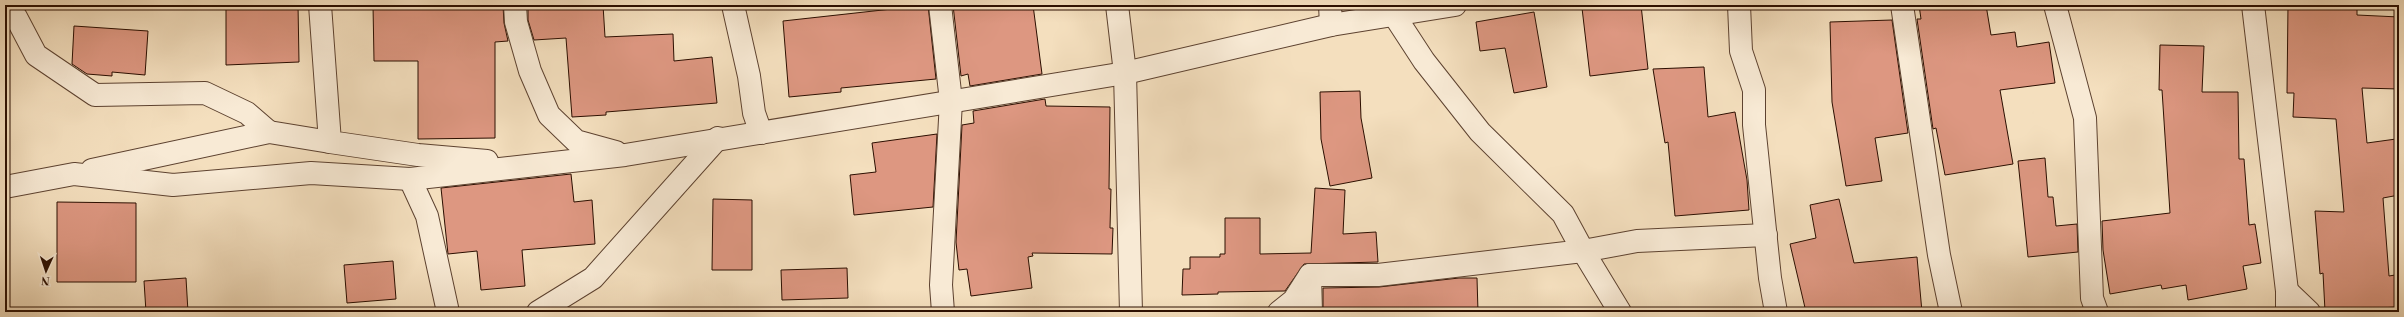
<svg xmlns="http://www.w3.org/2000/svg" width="2404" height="317" viewBox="0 0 2404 317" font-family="'Libre Bodoni',serif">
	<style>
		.building { fill: #dd9781; stroke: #2b0e00 }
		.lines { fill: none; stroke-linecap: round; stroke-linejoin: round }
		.minor-casing { stroke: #5d4230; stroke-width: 24 }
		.minor { stroke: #f8ead5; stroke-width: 22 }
	</style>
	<rect width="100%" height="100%" fill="#f4dfbe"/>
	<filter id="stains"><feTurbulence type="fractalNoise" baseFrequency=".005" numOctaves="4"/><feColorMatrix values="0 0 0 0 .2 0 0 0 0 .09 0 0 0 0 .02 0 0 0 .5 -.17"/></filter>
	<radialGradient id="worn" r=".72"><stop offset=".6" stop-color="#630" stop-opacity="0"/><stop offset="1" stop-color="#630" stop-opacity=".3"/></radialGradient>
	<g class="building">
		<polygon points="226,5 298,5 299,62 226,65"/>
		<polygon points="373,5 503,5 504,23 508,41 495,42 495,138 418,139 418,61 374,61"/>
		<polygon points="528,5 603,5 605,37 673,34 674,61 712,57 717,103 606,112 606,115 572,117 566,38 534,40 528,20"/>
		<polygon points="928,5 936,79 841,88 841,92 789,97 783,21"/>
		<polygon points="953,5 1033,5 1042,74 970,86 968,74 961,76"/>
		<polygon points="1607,5 1641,5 1648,69 1590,76 1582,8"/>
		<polygon points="1919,5 1986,5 1991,35 2015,32 2017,47 2049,42 2055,83 2000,90 2013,164 1945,175 1936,128 1933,129 1917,19 1921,19"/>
		<polygon points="2288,5 2357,5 2357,15 2399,17 2399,89 2362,88 2367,143 2396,139 2399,162 2399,195 2383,198 2389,276 2395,275 2397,307 2325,311 2323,273 2320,274 2315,211 2344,212 2336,119 2293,117 2294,93 2287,93"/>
		<polygon points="1534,12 1547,87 1514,93 1505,48 1480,51 1476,22"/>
		<polygon points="1892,20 1908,133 1875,138 1882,181 1846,186 1832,102 1830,22"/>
		<polygon points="74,26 148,31 145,75 112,72 112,76 87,74 72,64"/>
		<polygon points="2160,45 2204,46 2202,92 2238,92 2239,159 2244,159 2249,225 2255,224 2261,263 2243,266 2247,289 2188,300 2186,285 2162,289 2161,285 2110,294 2103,250 2102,221 2170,213 2162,90 2159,90"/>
		<polygon points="1704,67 1708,117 1735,112 1747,180 1749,210 1675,216 1668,142 1665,143 1653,69"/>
		<polygon points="1360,91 1361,118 1372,178 1330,186 1321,139 1320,92"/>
		<polygon points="1045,99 1046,106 1110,107 1109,189 1111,189 1110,228 1113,228 1112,254 1032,253 1033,256 1028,257 1032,288 971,296 967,269 959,270 956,242 962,125 974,123 973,111"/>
		<polygon points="937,134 933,207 854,215 850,175 876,172 872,143"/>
		<polygon points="2045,158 2048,197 2053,197 2056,226 2077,224 2078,252 2028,257 2018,161"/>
		<polygon points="571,174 574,202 592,200 595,244 522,250 525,286 481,290 477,251 448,254 441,188"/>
		<polygon points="1315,188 1345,190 1343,234 1376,232 1378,262 1304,264 1285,291 1218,292 1218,294 1182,295 1183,269 1190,269 1190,257 1220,257 1220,254 1225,254 1225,218 1260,218 1260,254 1311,253"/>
		<polygon points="713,199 752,200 752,270 712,270"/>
		<polygon points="1839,199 1854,263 1917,257 1922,312 1806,312 1790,244 1816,238 1810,205"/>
		<polygon points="57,202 136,203 136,282 57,282"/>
		<polygon points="393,261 396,299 347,303 344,265"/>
		<polygon points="847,268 848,298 782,300 781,270"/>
		<polygon points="186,278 188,312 146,312 144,281"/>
		<polygon points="1459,278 1477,278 1478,312 1323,312 1323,288 1379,287"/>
	</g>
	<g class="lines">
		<g class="minor-casing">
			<g id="minor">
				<polyline points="320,5 330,142 418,155 487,161"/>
				<polyline points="515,5 516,22 530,71 549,115 576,141 616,152"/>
				<polyline points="733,5 749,76 754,113 761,133"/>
				<polyline points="940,5 951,101 941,285 943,312"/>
				<polyline points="1117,5 1125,73 1131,312"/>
				<polyline points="1330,5 1331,25"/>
				<polyline points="1739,5 1741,51 1754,90 1754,125 1770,278 1776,312"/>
				<polyline points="1902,5 1939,255 1951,312"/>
				<polyline points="2055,5 2085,118 2092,298 2097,312"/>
				<polyline points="2253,5 2287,291 2287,312"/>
				<polyline points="5,9 16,17 36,55 95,95 205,93 247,113 269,132"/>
				<polyline points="92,170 269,132 330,142"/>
				<polyline points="410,179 427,216 448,312"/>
				<polyline points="5,187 74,174 173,185 311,173 410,179 625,155 1125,73 1331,25 1455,5"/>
				<polyline points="1310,275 1311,312"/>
				<polyline points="2287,291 2309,312"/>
				<polyline points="538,312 593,278 718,138"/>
				<polyline points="1279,312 1294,300 1310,275 1378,275 1583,251 1563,214 1480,132 1424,61 1394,15"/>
				<polyline points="1620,312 1583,251 1637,241 1766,235"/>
			</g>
		</g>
		<use href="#minor" class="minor"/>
	</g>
	<rect width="2404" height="317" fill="none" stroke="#f4dfbe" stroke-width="20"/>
	<rect x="6" y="6" width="2392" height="305" fill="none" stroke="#2b0e00" stroke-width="2"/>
	<rect x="10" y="10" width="2384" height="297" fill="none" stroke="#2b0e00"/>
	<g transform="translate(46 271) rotate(183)" stroke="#f8ead5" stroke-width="3" paint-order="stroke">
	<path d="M0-3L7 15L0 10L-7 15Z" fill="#2b0e00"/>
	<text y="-6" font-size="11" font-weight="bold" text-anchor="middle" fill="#2b0e00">N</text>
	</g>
	<rect width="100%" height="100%" filter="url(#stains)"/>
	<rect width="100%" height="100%" fill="url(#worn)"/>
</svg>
